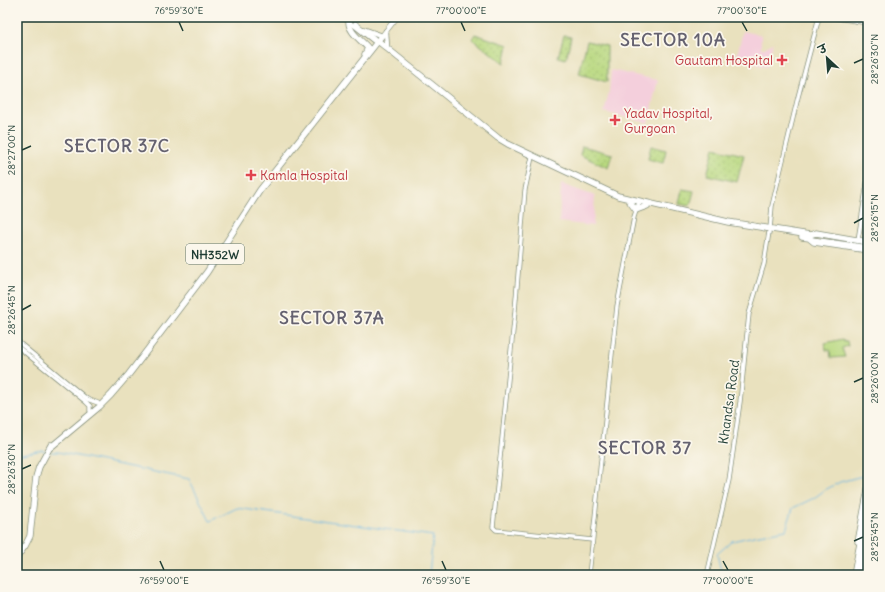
<svg xmlns="http://www.w3.org/2000/svg" width="885" height="592" viewBox="0 0 885 592" font-family="Delius,'Playpen Sans Deva',sans-serif">
	<style>
		.built { fill: #f4cfdc }
		.grass { fill: #b8d87f; stroke: #6c8a5a }
		.park { fill: url(#park-dots); stroke: #6c8a5a }
		.lines { fill: none; stroke-linecap: round; stroke-linejoin: round }
		.stream { stroke: #6bb7e4; stroke-width: 1 }
		.secondary-casing { stroke: #848f79; stroke-width: 5 }
		.primary-casing { stroke: #848f79; stroke-width: 6 }
		.highway-casing { stroke: #848f79; stroke-width: 7 }
		.secondary { stroke: #fff; stroke-width: 3.5 }
		.primary { stroke: #fff; stroke-width: 4.5 }
		.highway { stroke: #fff; stroke-width: 5.5 }
		.ticks { fill: none; stroke: #1f3d34; stroke-width: 1.5 }
		.health-dot { fill: #e0444e; stroke: #fbf7ec; stroke-width: 1.5 }
		.labels { text-anchor: middle; dominant-baseline: central; stroke-width: 3.5; stroke-linejoin: round; paint-order: stroke }
		.shield { fill: #fbf7ec; stroke: #61756b; stroke-width: 1 }
		.shield-label { font-size: 12px; font-weight: bold; fill: #1f3d34 }
		.health-label { font-size: 13px; fill: #be3a42; stroke: #fbf7ec; text-anchor: start }
		.street-label { font-size: 13px; fill: #1f3d34; stroke: #fbf7ec }
		.district-label { font-size: 17px; font-weight: bold; letter-spacing: 1px; fill: #656270; stroke: #fbf7ec }
		.neatline { fill: none; stroke: #1f3d34; stroke-width: 1.5 }
		.ticks-label { font-size: 10px; text-anchor: middle; fill: #1f3d34 }
	</style>
	<defs>
		<pattern id="park-dots" width="8" height="8" patternUnits="userSpaceOnUse"><rect width="8" height="8" fill="#b8d87f"/><path d="M2 2h.1M6 6h.1" fill="none" stroke="#9eba6e" stroke-width="1.8" stroke-linecap="round"/></pattern>
	</defs>
	<rect width="100%" height="100%" fill="#fbf7ec"/>
	<filter id="ink" filterUnits="userSpaceOnUse"><feTurbulence type="fractalNoise" baseFrequency=".025" numOctaves="2"/><feDisplacementMap in="SourceGraphic" scale="8" xChannelSelector="R" yChannelSelector="G"/><feConvolveMatrix kernelMatrix="1 2 1 2 8 2 1 2 1" color-interpolation-filters="sRGB"/></filter>
	<filter id="wash" filterUnits="userSpaceOnUse"><feTurbulence type="fractalNoise" baseFrequency=".012" numOctaves="4" result="noise"/><feDisplacementMap in="SourceGraphic" scale="16" xChannelSelector="R" yChannelSelector="G"/><feGaussianBlur stdDeviation="0.9" result="paint"/><feColorMatrix in="noise" values="0 0 0 0 0 0 0 0 0 0 0 0 0 0 0 0 0 1.4 0 .05"/><feComposite in="paint" operator="in"/></filter>
	<g filter="url(#wash)">
		<rect width="100%" height="100%" fill="#e9e1be"/>
		<g class="built">
			<polygon points="743,31 761,35 761,48 764,48 773,43 767,67 736,59"/>
			<polygon points="611,70 658,80 648,123 604,112 609,92"/>
			<polygon points="561,184 595,196 593,226 559,222"/>
		</g>
		<polygon class="grass" points="843,339 844,341 847,341 848,346 842,348 845,357 831,358 830,350 826,350 825,343"/>
		<g class="park">
			<polygon points="475,34 508,45 504,63 472,39"/>
			<polygon points="564,35 571,37 566,59 558,57"/>
			<polygon points="587,41 607,46 607,82 579,74"/>
			<polygon points="582,146 612,154 608,168 580,155"/>
			<polygon points="651,146 666,150 663,163 648,159"/>
			<polygon points="714,148 744,155 737,182 707,175"/>
			<polygon points="682,189 694,191 690,206 679,204"/>
		</g>
		<g class="lines">
			<g class="stream">
				<polyline points="51,452 58,452 189,479 210,521 237,508 433,536 429,575"/>
				<polyline points="17,455 42,450 46,452"/>
				<polyline points="722,575 717,554 732,541 754,536 786,530 793,508 814,498 825,490 840,482 866,475"/>
			</g>
		</g>
	</g>
	<g filter="url(#ink)">
		<g class="lines">
			<g class="secondary-casing">
				<g id="secondary">
					<polyline points="343,17 376,43"/>
					<polyline points="831,17 868,23"/>
					<polyline points="355,23 378,41"/>
					<polyline points="532,157 525,190 515,311 493,527 496,530 592,540"/>
					<polyline points="770,229 772,206 798,97 819,17"/>
					<polyline points="812,239 868,247"/>
					<polyline points="858,240 868,178"/>
					<polyline points="17,341 87,399 98,403"/>
					<polyline points="17,346 86,402 90,406 90,411"/>
					<polyline points="857,542 868,484"/>
					<polyline points="589,575 617,306 634,217 639,202"/>
					<polyline points="707,575 729,480 740,402 749,314 764,264 769,232"/>
					<polyline points="862,575 868,542"/>
				</g>
			</g>
			<g class="primary-casing">
				<g id="primary">
					<polyline points="363,29 380,35"/>
					<polyline points="386,31 387,47"/>
					<polyline points="378,41 397,17"/>
				</g>
			</g>
			<g class="highway-casing">
				<g id="highway">
					<path d="M349,19c-2,12 12,21 19,29l-3,6"/>
					<polyline points="630,202 636,210 647,206"/>
					<polyline points="802,237 809,238 814,242 868,250"/>
					<polyline points="51,447 99,407 111,395 129,374 207,272 260,190 378,41 498,138 508,144 618,196 728,222 810,235 816,233 868,242"/>
					<polyline points="17,557 25,546 30,536 36,477 39,467 51,445"/>
					<polyline points="854,575 868,501"/>
					<polyline points="858,575 868,523"/>
				</g>
			</g>
			<use href="#secondary" class="secondary"/>
			<use href="#primary" class="primary"/>
			<use href="#highway" class="highway"/>
		</g>
	</g>
	<path class="ticks" d="M179,22l4,9M461,22l4,9M742,22l5,9M854,63l9,-4M22,150l9,-4M854,223l9,-5M22,310l9,-5M854,382l9,-4M22,469l9,-4M854,541l9,-4M160,561l4,9M442,561l4,9M723,561l5,9"/>
	<g class="health-dot">
		<path d="M780 54h4v4h4v4h-4v4h-4v-4h-4v-4h4z"/>
		<path d="M613 114h4v4h4v4h-4v4h-4v-4h-4v-4h4z"/>
		<path d="M249 169h4v4h4v4h-4v4h-4v-4h-4v-4h4z"/>
	</g>
	<g class="labels">
		<rect class="shield" x="186" y="244" width="58" height="20" rx="3"/>
		<g class="shield-label">
			<text x="215" y="254">NH352W</text>
		</g>
		<g class="health-label">
			<text x="773" y="60" text-anchor="end">Gautam Hospital</text>
			<text x="624" y="113">Yadav Hospital,<tspan x="624" dy="15">Gurgoan</tspan></text>
			<text x="260" y="175">Kamla Hospital</text>
		</g>
		<g class="street-label">
			<text transform="translate(729 402) rotate(-82)">Khandsa Road</text>
		</g>
		<g class="district-label">
			<text x="673" y="40">SECTOR 10A</text>
			<text x="117" y="146">SECTOR 37C</text>
			<text x="332" y="318">SECTOR 37A</text>
			<text x="645" y="448">SECTOR 37</text>
		</g>
	</g>
	<rect width="885" height="592" fill="none" stroke="#fbf7ec" stroke-width="44"/>
	<g transform="translate(827 58) rotate(334)" stroke="#fbf7ec" stroke-width="3" paint-order="stroke">
	<path d="M0-3L7 15L0 10L-7 15Z" fill="#1f3d34"/>
	<text y="-6" font-size="11" font-weight="bold" text-anchor="middle" fill="#1f3d34">उ</text>
	</g>
	<rect x="22" y="22" width="841" height="548" class="neatline"/>
	<g class="ticks-label">
		<text x="179" y="14">76°59'30"E</text>
		<text x="461" y="14">77°00'00"E</text>
		<text x="742" y="14">77°00'30"E</text>
		<text transform="translate(874 59) rotate(-90)" y="4">28°26'30"N</text>
		<text transform="translate(11 150) rotate(-90)" y="4">28°27'00"N</text>
		<text transform="translate(874 218) rotate(-90)" y="4">28°26'15"N</text>
		<text transform="translate(11 310) rotate(-90)" y="4">28°26'45"N</text>
		<text transform="translate(874 378) rotate(-90)" y="4">28°26'00"N</text>
		<text transform="translate(11 469) rotate(-90)" y="4">28°26'30"N</text>
		<text transform="translate(874 537) rotate(-90)" y="4">28°25'45"N</text>
		<text x="164" y="584">76°59'00"E</text>
		<text x="446" y="584">76°59'30"E</text>
		<text x="728" y="584">77°00'00"E</text>
	</g>
</svg>
